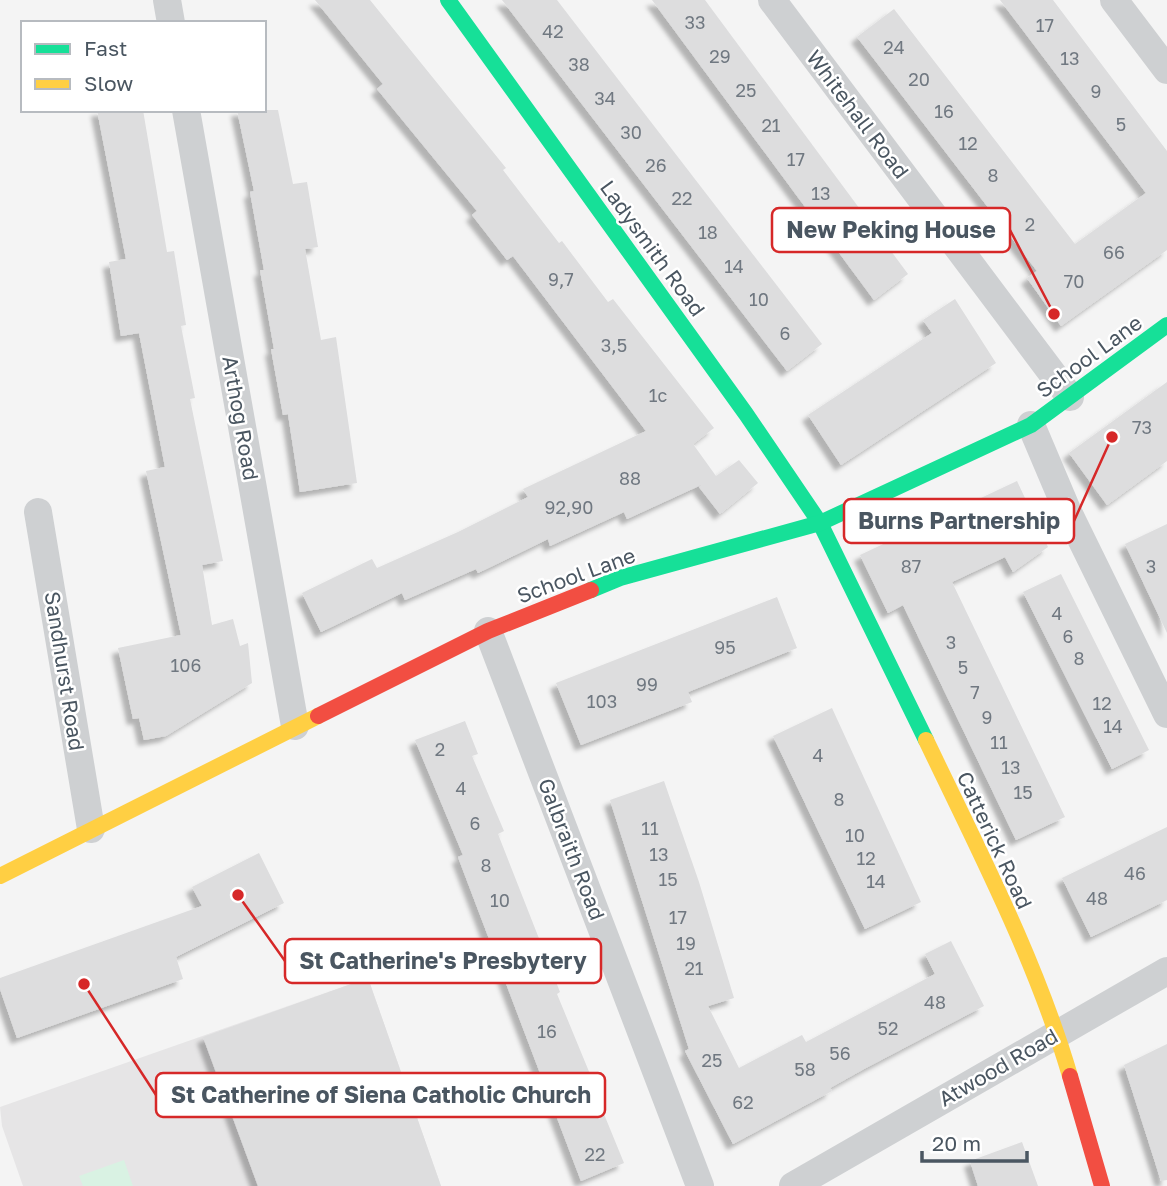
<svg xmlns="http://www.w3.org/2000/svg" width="1167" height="1186" viewBox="0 0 1167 1186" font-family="'Golos Text',sans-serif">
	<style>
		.education { fill: #e6e5e6 }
		.pitch { fill: #d9f2e3 }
		.building { fill: #ddddde; filter: url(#shadow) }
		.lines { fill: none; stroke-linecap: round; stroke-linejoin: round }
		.street { stroke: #ced0d2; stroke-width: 28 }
		.fast { stroke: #16e098; stroke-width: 16 }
		.slow { stroke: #ffcf43; stroke-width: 16 }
		.jam { stroke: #f24e42; stroke-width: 16 }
		.labels { text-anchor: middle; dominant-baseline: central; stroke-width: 5; stroke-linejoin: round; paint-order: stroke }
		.number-label { font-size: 18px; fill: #707881 }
		.street-label { font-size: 21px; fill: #4a5661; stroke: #fff }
		.leader { fill: none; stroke: #d62828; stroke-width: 2.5 }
		.callout-dot { fill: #d62828; stroke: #fff; stroke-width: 2.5 }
		.callout { fill: #fff; stroke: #d62828; stroke-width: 2.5 }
		.callout-label { font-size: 23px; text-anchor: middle; font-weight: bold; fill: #4a5661 }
	</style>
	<defs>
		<filter id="shadow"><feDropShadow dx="-6" dy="6" stdDeviation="2" flood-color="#0004"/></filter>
	</defs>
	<rect width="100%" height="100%" fill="#f4f4f4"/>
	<polygon class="education" points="368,978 441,1186 23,1186 2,1126 0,1107"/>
	<polygon class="pitch" points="124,1160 133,1186 83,1186 79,1176"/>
	<g class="building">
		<polygon points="315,0 370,0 506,168 503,170 559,243 562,241 608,302 613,299 714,428 693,444 716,476 739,460 758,483 720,514 699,487 701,485 627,519 624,512 550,546 548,539 478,573 476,569 405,600 402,593 321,632 302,593 372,559 377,568 458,532 528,497 523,489 646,431 513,256 507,260 472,215 477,211 377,89 383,84"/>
		<polygon points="502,0 557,0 822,344 787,371"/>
		<polygon points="652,0 705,0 908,274 874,300"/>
		<polygon points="1000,0 1053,0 1167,151 1167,250 1061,326 1027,278 1037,271 857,37 894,9 1075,244 1146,193"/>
		<polygon points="97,110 143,110 167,252 174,251 186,325 181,326 195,398 190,399 223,561 202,565 212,625 233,619 240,646 248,643 252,683 166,736 144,740 139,718 133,719 118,648 181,635 146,471 165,467 139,333 121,336 109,262 126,259"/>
		<polygon points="237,110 278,110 293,184 307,182 318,247 305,249 321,340 336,337 357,483 300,492 288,414 283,415 271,349 274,349 260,270 264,270 250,192 254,191"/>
		<polygon points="955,299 996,363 841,465 808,415 932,333 923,320"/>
		<polygon points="1167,382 1167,461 1107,505 1069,453"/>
		<polygon points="1017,481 1048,547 1013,572 1005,557 952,582 1065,817 1016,840 903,605 888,613 860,555"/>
		<polygon points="1167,524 1167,633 1125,544"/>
		<polygon points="1061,574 1149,750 1112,769 1023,592"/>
		<polygon points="777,597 797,648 688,692 692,702 581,745 556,683"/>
		<polygon points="832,708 921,902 865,929 773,736"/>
		<polygon points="465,721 478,754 472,756 504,831 498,834 560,992 557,994 590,1074 588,1075 624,1163 581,1181 458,857 463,855 415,740"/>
		<polygon points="664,781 699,882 734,998 708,1006 739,1068 802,1035 806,1042 935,974 925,954 951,941 984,1006 864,1069 830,1088 832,1091 733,1144 685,1051 689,1049 610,800"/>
		<polygon points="1167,827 1167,900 1091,937 1062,878"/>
		<polygon points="259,853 284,903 176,957 183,979 17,1038 0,989 0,978 202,906 192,887"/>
		<polygon points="368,978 441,1186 258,1186 203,1037"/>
		<polygon points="1167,1044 1167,1180 1161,1181 1124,1065"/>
		<polygon points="1022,1142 1038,1186 978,1186 970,1161"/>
	</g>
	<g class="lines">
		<g class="street">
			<polyline points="167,0 171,23"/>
			<polyline points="772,0 1070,397"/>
			<polyline points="1114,0 1167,70"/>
			<polyline points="186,110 295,726"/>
			<polyline points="1031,425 1067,510 1167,714"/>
			<polyline points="38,512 91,829"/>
			<polyline points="488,631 700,1186"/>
			<polyline points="793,1186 1167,971"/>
		</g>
		<g class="fast">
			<polyline points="448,0 746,414 820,523 926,740"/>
			<polyline points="591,590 620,578 820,523 1031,425 1167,325"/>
		</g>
		<g class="slow">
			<path d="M926,740c52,109 110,220 144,336"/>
			<polyline points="0,876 318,716"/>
		</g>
		<g class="jam">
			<polyline points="318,716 488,631 591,590"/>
			<polyline points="1070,1076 1102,1186"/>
		</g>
	</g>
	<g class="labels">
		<g class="number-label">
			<text x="695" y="22">33</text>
			<text x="1045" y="25">17</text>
			<text x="553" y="31">42</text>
			<text x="894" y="47">24</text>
			<text x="720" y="56">29</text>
			<text x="1070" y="58">13</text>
			<text x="579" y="64">38</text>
			<text x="919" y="79">20</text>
			<text x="746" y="90">25</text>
			<text x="1096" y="91">9</text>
			<text x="605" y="98">34</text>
			<text x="944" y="111">16</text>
			<text x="1121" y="124">5</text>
			<text x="771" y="125">21</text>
			<text x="631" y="132">30</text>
			<text x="968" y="143">12</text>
			<text x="796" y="159">17</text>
			<text x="656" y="165">26</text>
			<text x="993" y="175">8</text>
			<text x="821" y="193">13</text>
			<text x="682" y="198">22</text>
			<text x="1030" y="224">2</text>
			<text x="708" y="232">18</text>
			<text x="1114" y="252">66</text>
			<text x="734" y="266">14</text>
			<text x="561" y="279">9,7</text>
			<text x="1074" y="281">70</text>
			<text x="759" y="299">10</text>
			<text x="785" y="333">6</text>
			<text x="614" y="345">3,5</text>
			<text x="658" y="395">1c</text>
			<text x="1142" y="427">73</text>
			<text x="630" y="478">88</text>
			<text x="569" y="507">92,90</text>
			<text x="911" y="566">87</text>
			<text x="1151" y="566">3</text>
			<text x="1057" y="613">4</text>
			<text x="1068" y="636">6</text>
			<text x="951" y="642">3</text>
			<text x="725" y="647">95</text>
			<text x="1079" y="658">8</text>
			<text x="186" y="665">106</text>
			<text x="963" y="667">5</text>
			<text x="647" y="684">99</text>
			<text x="975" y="692">7</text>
			<text x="602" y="701">103</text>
			<text x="1102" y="703">12</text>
			<text x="987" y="717">9</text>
			<text x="1113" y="726">14</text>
			<text x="999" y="742">11</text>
			<text x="440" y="749">2</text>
			<text x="818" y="755">4</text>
			<text x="1011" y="767">13</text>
			<text x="461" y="788">4</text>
			<text x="1023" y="792">15</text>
			<text x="839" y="799">8</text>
			<text x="475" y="823">6</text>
			<text x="650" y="828">11</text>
			<text x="855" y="835">10</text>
			<text x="659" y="854">13</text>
			<text x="866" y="858">12</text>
			<text x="486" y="865">8</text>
			<text x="1135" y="873">46</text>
			<text x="668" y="879">15</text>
			<text x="876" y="881">14</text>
			<text x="1097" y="898">48</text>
			<text x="500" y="900">10</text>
			<text x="678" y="917">17</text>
			<text x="686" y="943">19</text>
			<text x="694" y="968">21</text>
			<text x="935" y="1002">48</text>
			<text x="888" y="1028">52</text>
			<text x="547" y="1031">16</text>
			<text x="840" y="1053">56</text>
			<text x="712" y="1060">25</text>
			<text x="805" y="1069">58</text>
			<text x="743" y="1102">62</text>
			<text x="595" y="1154">22</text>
		</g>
		<g class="street-label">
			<text transform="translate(858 114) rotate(53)">Whitehall Road</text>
			<text transform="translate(653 248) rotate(54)">Ladysmith Road</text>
			<text transform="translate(1089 356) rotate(-36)">School Lane</text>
			<text transform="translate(241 418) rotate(80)">Arthog Road</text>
			<text transform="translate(576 575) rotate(-20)">School Lane</text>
			<text transform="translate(65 671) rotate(81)">Sandhurst Road</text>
			<text transform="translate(995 840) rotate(65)">Catterick Road</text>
			<text transform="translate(572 849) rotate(69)">Galbraith Road</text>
			<text transform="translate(998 1067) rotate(-30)">Atwood Road</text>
		</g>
	</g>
	<path class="leader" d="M1054 314L1010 230M1112 437L1074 521M238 895L285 961M84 984L156 1095"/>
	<g class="callout-dot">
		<circle cx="1054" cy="314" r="7"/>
		<circle cx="1112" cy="437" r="7"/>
		<circle cx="238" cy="895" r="7"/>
		<circle cx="84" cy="984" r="7"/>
	</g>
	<g class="callout">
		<rect x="772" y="208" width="238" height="44" rx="7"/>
		<rect x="844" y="499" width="230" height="44" rx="7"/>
		<rect x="285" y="939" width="316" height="44" rx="7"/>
		<rect x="156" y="1073" width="449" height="44" rx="7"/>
	</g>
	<g class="callout-label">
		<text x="891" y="238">New Peking House</text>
		<text x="959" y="529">Burns Partnership</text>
		<text x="443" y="969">St Catherine's Presbytery</text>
		<text x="381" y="1103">St Catherine of Siena Catholic Church</text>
	</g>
	<rect x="21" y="21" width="245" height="91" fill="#ffffff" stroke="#b7bbc0" stroke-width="2"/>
	<rect x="35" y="44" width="35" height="10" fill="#16e098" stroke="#b7bbc0" stroke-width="2"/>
	<text x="84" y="56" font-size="21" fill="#4a5661">Fast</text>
	<rect x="35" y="79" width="35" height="10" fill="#ffcf43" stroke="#b7bbc0" stroke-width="2"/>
	<text x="84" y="91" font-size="21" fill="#4a5661">Slow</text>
	<path d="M922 1151v10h105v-10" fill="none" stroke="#4a5661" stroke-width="3.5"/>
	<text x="932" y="1151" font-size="21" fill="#4a5661" stroke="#ffffff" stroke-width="5" paint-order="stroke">20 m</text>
</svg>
